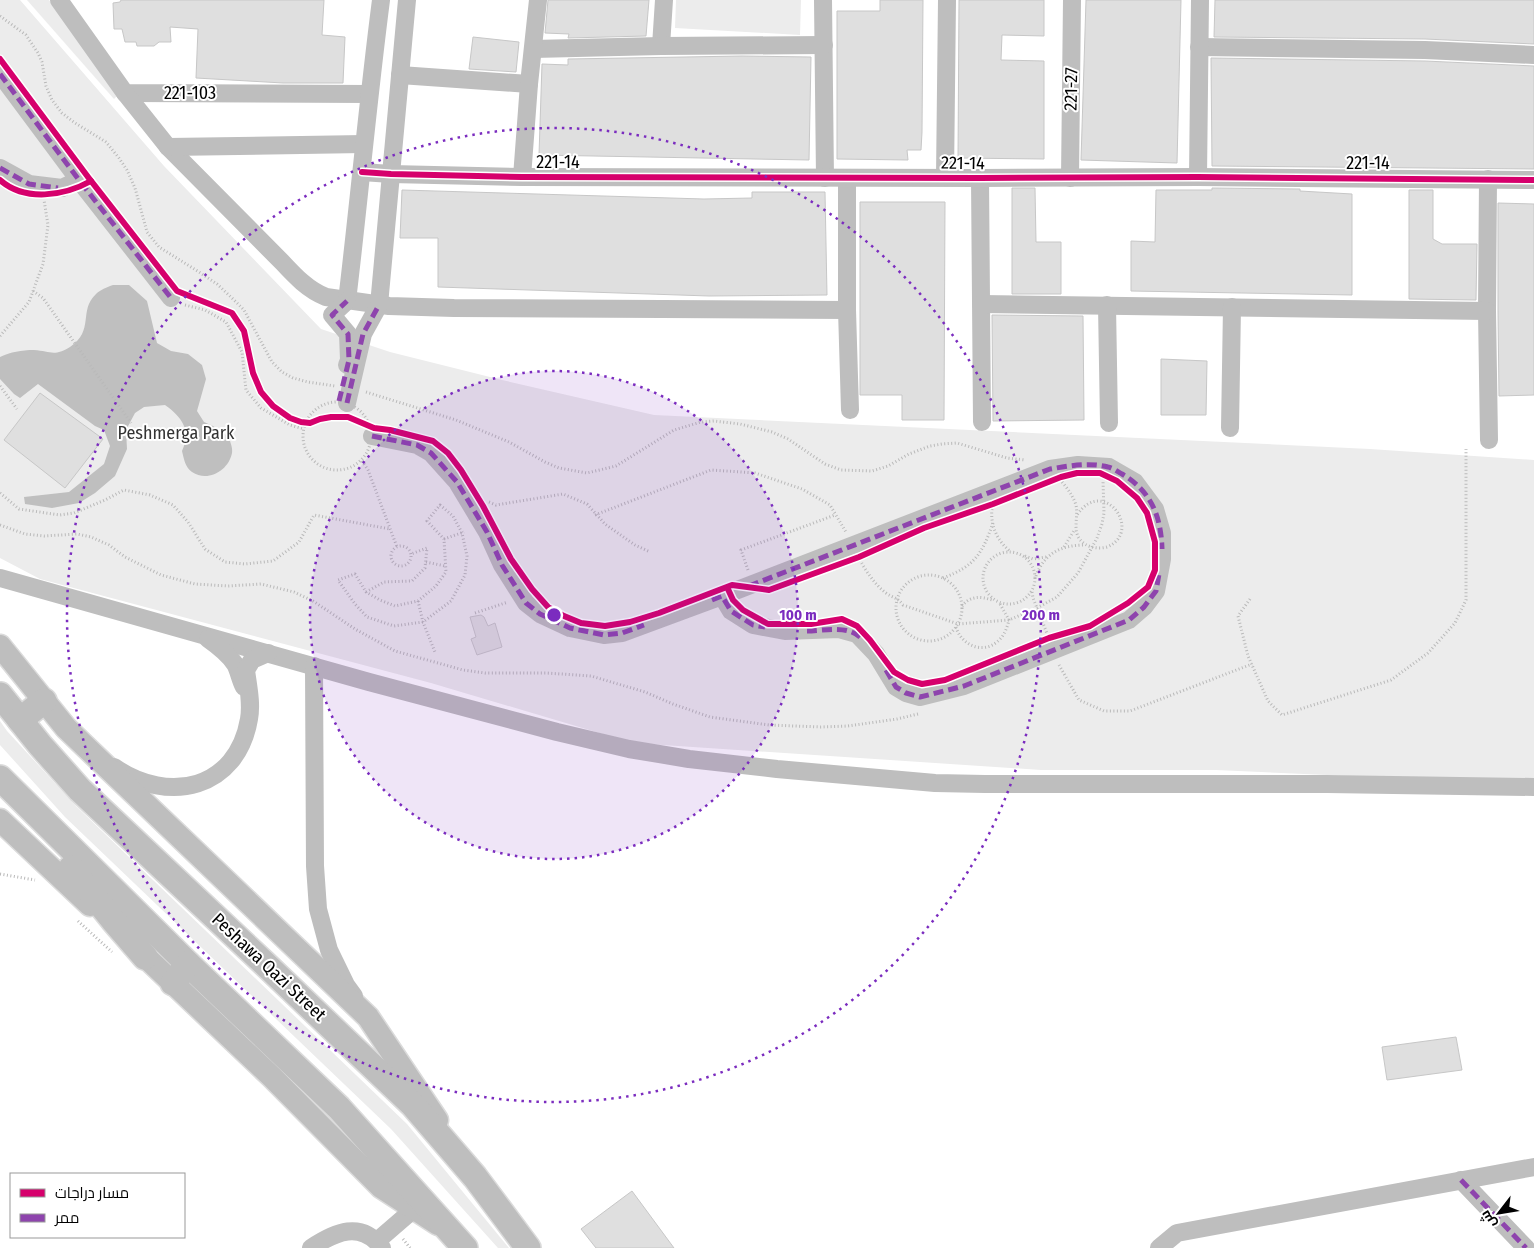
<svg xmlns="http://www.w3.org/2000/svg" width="1534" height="1248" viewBox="0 0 1534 1248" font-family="'Fira Sans Condensed',Cairo,sans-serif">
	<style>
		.green { fill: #ececec }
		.water { fill: #bfbfbf }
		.building { fill: #dfdfdf; stroke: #c7c7c7 }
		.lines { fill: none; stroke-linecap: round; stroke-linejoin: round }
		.major-casing { stroke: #dbdbdb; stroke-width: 25 }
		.highway-casing { stroke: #dbdbdb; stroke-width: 28 }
		.path { stroke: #b9b9b9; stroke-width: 3; stroke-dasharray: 1 2.5; stroke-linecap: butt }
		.minor { stroke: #bebebe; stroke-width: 18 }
		.major { stroke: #bebebe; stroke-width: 22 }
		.highway { stroke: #bebebe; stroke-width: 25 }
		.quiet { stroke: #8e44ad; stroke-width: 5; stroke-dasharray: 10 5; stroke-linecap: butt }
		.cycleway-casing { stroke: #fff; stroke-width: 9 }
		.cycleway { stroke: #d6006c; stroke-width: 6 }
		.ring { fill: none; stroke: #7b2cbf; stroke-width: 2.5; stroke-dasharray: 2.5 5 }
		.labels { text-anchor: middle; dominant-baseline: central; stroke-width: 4; stroke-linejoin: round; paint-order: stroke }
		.street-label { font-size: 18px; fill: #000; stroke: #fff }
		.park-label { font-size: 18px; fill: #333; stroke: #fff }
		.centre { fill: #7b2cbf; stroke: #fff; stroke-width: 2.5 }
		.ring-label { font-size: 15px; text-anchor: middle; font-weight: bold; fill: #7b2cbf; stroke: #fff; stroke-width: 4; stroke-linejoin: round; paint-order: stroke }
	</style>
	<rect width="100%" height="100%" fill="#fff"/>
	<g class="green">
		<polygon points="0,0 20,0 164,166 321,329 390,352 502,380 654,415 1370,449 1534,460 1534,784 1216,770 1041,770 633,743 431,683 40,579 0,558"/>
		<polygon points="27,0 49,0 119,94 114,99"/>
		<polygon points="676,0 801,0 800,35 675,28"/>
		<polygon points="0,721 7,731 77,807 407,1124 509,1248 498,1248 391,1129 65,817 0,745"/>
	</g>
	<path class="water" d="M113,285h16l18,16 10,42 14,8 17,3 14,11 4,14 -9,32 7,11 9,4 16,11c1,5 4,11 3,16 -3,17 -24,30 -40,19 -7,-5 -8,-13 -10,-21 10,-20 0,-34 -17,-46l-21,2 -9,6 -9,17 1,19 -12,27 -20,17 -16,10 -27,5 -27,-4 -1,-7 45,-5 35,-28 6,-18 -6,-16 -9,-4 -57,-42 -18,14 -6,-4 -14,-15v-22c11,-5 21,-7 34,-7 16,1 20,7 36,-3 25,-17 8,-36 26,-53 4,-4 11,-7 17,-9z"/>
	<g class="building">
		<polygon points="121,0 324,0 322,35 345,37 343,83 283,83 196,78 198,29 170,27 171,42 159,42 154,46 137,46 136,42 125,42 122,29 114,29 113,3 120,2"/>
		<polygon points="548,0 649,0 646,36 568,38 569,34 545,33"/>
		<polygon points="880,0 923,0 922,132 921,150 907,150 908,160 837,159 837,11 880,11"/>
		<polygon points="959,0 1044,0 1044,36 1002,35 1001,60 1044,61 1044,159 958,158"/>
		<polygon points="1086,0 1181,0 1177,163 1081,160"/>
		<polygon points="1215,0 1534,0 1534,44 1425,39 1214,37"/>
		<polygon points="473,37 519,42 516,72 469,69"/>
		<polygon points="742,56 811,57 809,160 539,155 542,64 568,65 568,59"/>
		<polygon points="1211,58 1425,61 1534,66 1534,169 1212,166"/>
		<polygon points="1012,188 1035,188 1036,242 1061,242 1061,294 1012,294"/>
		<polygon points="1212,188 1300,189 1300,191 1352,194 1352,295 1131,291 1131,241 1155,242 1156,190 1212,190"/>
		<polygon points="402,190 704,199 752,198 752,192 825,192 827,295 709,296 438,287 438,238 400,238"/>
		<polygon points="1409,190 1433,190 1433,239 1442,244 1477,244 1476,300 1409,299"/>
		<polygon points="860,202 945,202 944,420 902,420 902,395 860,395"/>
		<polygon points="1498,203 1534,204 1534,395 1499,396 1498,311"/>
		<polygon points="992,315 1083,316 1084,420 993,421"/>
		<polygon points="1161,359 1207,361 1206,415 1161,415"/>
		<polygon points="40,393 103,439 65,488 4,440"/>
		<polygon points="481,615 484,617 488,626 495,623 502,647 477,655 471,639 476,637 470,617"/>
		<polygon points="1456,1037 1462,1070 1387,1080 1382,1047"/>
		<polygon points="632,1191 674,1248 596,1248 581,1229"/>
	</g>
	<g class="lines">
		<g class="major-casing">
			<g id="major">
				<polyline points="0,646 66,728 368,1017 437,1120"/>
				<polyline points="0,820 90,905"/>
				<polyline points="132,944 272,1077 381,1187 438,1224"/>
			</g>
		</g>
		<g class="highway-casing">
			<g id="highway">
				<polyline points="0,695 40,745 80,790 264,963 413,1105 475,1177 528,1248"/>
				<polyline points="20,720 44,701"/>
				<polyline points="0,778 188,964 339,1108 465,1248"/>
				<polyline points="71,868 113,920 145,957"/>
				<polyline points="173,983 188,964"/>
			</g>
		</g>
		<g class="path">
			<polyline points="0,16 26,35 38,53 42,62 46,86 52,100 62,113 75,123 106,142 119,158 127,170 135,188 147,232 159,247 199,272 217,284 232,298 244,310 272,362 282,372 293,378 308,382 335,386"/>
			<polyline points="33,291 43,298 131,423"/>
			<polyline points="185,305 205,310 226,322 242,352 246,390 261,408 290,425 304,429"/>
			<polyline points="0,336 29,302 43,264 48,225 44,200"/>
			<polyline points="0,386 17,409"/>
			<polyline points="366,392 456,420 509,442 545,462 559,468 587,473 616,466 674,430 701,422 714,421 740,424 772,432 788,439 825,464 841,470 872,471 888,466 909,454 930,446 942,444 957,443 1007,458 1025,460"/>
			<circle cx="337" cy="436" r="34"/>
			<polyline points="362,461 368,470 397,547"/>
			<path d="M1062,482c6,7 11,14 14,23 3,14 -6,29 9,39 6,4 15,5 22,3 37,-15 -3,-72 -30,-32"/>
			<polyline points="0,493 19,509 60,515 74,513 105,500 124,490 150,495 173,505 188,522 205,549 225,562 245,564 273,561 299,542 314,515 390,529"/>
			<polyline points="489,502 496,505 563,494 587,504 605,524 635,545 650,552"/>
			<polygon points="440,505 453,516 462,533 467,556 465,575 451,601 423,622 394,626 367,617 355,604 338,580 355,574 366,592 380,600 395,606 418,601 436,586 446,572 444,539 427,521"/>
			<path d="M992,509c-2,17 6,33 19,43"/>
			<polyline points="595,515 711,470 755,473 802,489 830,505 846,532"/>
			<polyline points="0,525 25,534 44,536 77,534 91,537 109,545 125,557 161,575 195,584 228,586 261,584 294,592 313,601 355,629 395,651 463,670 485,673 546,673 591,676 645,692 673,704 710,717 769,725 821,727 848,726 897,719 918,714"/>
			<polyline points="444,539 464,532"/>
			<circle cx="401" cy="556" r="10"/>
			<polyline points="1064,547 1075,529"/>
			<circle cx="1009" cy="578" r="26"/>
			<polyline points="1025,556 1033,559 1046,557"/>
			<path d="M860,560c6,11 15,25 26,33 7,5 11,4 17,12l55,19 51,-4 28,-12 20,-11 21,-24 19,-35 5,-14 2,-11 -1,-32"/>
			<polyline points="426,562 445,566"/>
			<polyline points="748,570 741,550 835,515"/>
			<circle cx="929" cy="608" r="33"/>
			<path d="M1036,576c8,-23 26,-31 49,-31"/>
			<path d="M943,578c32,-12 39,-24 50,-55"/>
			<polyline points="366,592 384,582 412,581 425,568 427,548 411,554"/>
			<polyline points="1032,592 1033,598 1048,636"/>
			<polyline points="1250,599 1238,616 1248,656 1268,701 1282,715 1391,680 1428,653 1455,623 1466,600 1466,449"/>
			<polyline points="418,601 423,622 435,652"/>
			<path d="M962,606c8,-10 18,-10 30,-6"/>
			<polyline points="475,613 508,602"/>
			<path d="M956,627c5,18 27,28 42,14 6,-5 9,-13 11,-21l-9,-16"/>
			<polyline points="1059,665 1079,700 1104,711 1130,711 1252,664"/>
			<polyline points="0,874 35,880"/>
			<polyline points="78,921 112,952"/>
			<polyline points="403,1239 410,1248"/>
		</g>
		<g class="minor">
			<polyline points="59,0 125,93 369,94"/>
			<polyline points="823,0 825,178"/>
			<polyline points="661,46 664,0"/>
			<polyline points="1199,47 1425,50 1534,55"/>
			<polyline points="533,49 661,46 824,45"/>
			<polyline points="0,74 79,180 171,298"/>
			<polyline points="400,75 529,84"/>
			<path d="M125,93l43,54 114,115c13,14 26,28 44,35l63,9 65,2 393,2"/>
			<polyline points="168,147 364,144"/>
			<polyline points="0,168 29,184 62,188 79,180"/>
			<polyline points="362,172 391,174 522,177 980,178 1198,177 1534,180"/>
			<polyline points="522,177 529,84 538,0"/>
			<polyline points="945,177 947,0"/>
			<polyline points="1198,177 1200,0"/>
			<polyline points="980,178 982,422"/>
			<polyline points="1070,178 1072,0"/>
			<polyline points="847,179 847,310 850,410"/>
			<polyline points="1488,179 1487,311 1489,440"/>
			<path d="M347,301c12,-100 21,-201 34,-301"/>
			<polyline points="347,301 332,315 348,334 349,360 347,365"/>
			<polyline points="981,304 1487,311"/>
			<polyline points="1107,305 1109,423"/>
			<polyline points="347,403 363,334 379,305 407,0"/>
			<polyline points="1230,428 1232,307"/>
			<polyline points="372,436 417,445 431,453 457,482 487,532 502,565 526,603 540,614 570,628 604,635 622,633 722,596 731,611 753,625 785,631 839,629 857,634 876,654 896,687 906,693 920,697 964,686 1129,620 1144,607 1156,591 1162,559 1162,533 1155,509 1135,482 1109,467 1078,465 1050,469 722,596"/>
			<polyline points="0,578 369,682 557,732 629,749 689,759 777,769 935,783 985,784 1327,784 1534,787"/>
			<path d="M208,639c10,7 20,15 27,25 4,7 5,16 9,23"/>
			<polyline points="314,666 315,866 318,909 329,950 346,985 354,996"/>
			<path d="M114,767c55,38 123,22 135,-48 3,-16 -1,-33 -3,-49l6,-10 16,-7"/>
			<polyline points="1461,1180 1526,1248"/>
			<polyline points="377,1241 414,1209"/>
			<path d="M311,1248c24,-16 50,-28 71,0"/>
			<polyline points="1159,1248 1177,1233 1534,1167"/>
		</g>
		<use href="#major" class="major"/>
		<use href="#highway" class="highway"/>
		<g class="quiet">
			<polyline points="0,74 79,180 171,298"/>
			<polyline points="0,168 29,184 58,188"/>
			<polyline points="339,401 349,360 348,334 332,315 347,301"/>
			<polyline points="347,403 363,334 379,305"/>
			<polyline points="372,436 417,445 431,453 457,482 487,532 502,565 526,603 540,614 570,628 604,635 622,633 644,625"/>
			<path d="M749,586l301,-117c18,-3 39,-7 58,-2 5,1 10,5 14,7 29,17 39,42 40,75"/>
			<polyline points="712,600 722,596 731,611 753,625 765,627"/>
			<path d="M807,631c18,0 41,-7 55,8"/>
			<polyline points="886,670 896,687 906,693 920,697 964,686 1129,620 1144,607 1156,591 1159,574"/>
			<polyline points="1461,1180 1526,1248"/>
		</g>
		<g class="cycleway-casing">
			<g id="cycleway">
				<polyline points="0,59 88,177 177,291 232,313 244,331 253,373 261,392 273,406 290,418 301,422 310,423 320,419 331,417 348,417 374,428 390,430 433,441 448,453 461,470 483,506 511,559 532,589 548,607 564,616 581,623 605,626 630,622 659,613 732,585 769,590 859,557 924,528 993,504 1061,477 1077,473 1100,473 1117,481 1137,498 1147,513 1155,542 1155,570 1148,587 1128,603 1090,626 1049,638 945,680 922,684 908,680 894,672 870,640 857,626 842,619 811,624 768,624 743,610 733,600 727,587"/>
				<polyline points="362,172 391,174 522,177 980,178 1198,177 1534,180"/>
				<path d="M0,180c25,22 64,16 91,1"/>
			</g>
		</g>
		<use href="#cycleway" class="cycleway"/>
	</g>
	<circle cx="554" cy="615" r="244" fill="#7b2cbf" fill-opacity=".12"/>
	<g class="ring">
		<circle cx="554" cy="615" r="244"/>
		<circle cx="554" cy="615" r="487"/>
	</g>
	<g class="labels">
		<g class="street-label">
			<text transform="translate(1071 89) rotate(-89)">221-27</text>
			<text x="190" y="93">221-103</text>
			<text x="558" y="162">221-14</text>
			<text transform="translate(963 163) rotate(1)">221-14</text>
			<text x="1368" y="163">221-14</text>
			<text transform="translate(269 967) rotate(43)">Peshawa Qazi Street</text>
		</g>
		<g class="park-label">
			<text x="176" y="433">Peshmerga Park</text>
		</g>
	</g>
	<circle cx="554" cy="615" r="8" class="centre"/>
	<g class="ring-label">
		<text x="798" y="620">100 m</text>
		<text x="1041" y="620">200 m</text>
	</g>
	<rect x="10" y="1173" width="175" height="65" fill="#ffffff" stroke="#999999"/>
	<rect x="20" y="1189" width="25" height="8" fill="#d6006c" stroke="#999999"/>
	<text x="55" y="1198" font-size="15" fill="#000000">مسار دراجات</text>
	<rect x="20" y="1214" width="25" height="8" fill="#8e44ad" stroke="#999999"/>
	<text x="55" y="1223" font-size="15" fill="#000000">ممر</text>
	<g transform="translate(1499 1213) rotate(239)" stroke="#ffffff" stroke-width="4" paint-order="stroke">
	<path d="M0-4L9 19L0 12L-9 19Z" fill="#000000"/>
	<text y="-8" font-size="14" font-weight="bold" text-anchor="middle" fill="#000000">ش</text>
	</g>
</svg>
